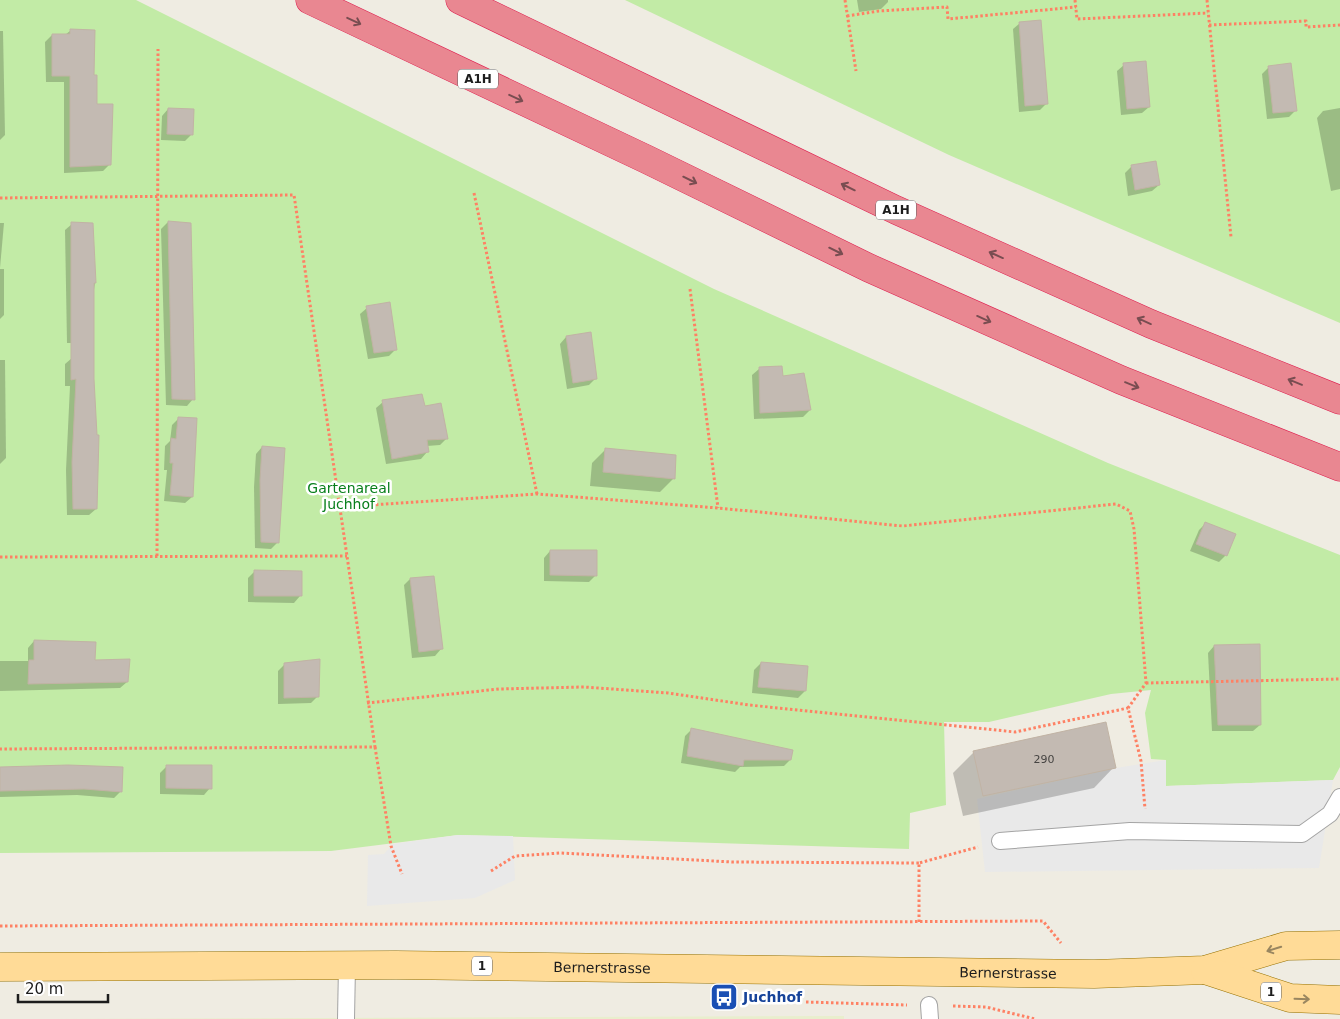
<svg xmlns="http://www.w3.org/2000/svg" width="1340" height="1019" viewBox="0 0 1340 1019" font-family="'DejaVu Sans',sans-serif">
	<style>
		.farmland { fill: #e9eecd }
		.grass { fill: #c2eba6 }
		.parking { fill: #e9e9e9 }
		.shadow { fill: #0003 }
		.building { fill: #c3bab2; stroke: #c1b3a4 }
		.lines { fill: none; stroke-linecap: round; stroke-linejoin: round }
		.lane-casing { stroke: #a4a4a4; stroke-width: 18 }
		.primary-casing { stroke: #967100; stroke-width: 29 }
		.highway-casing { stroke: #de1e4f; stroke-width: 29 }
		.path { stroke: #fe8164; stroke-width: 3; stroke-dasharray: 2.5 2.5; stroke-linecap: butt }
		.lane { stroke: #fff; stroke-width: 16 }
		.primary { stroke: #ffdb97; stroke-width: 28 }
		.highway { stroke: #e98791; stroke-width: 28 }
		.oneway { stroke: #794d51 }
		.oneway2 { stroke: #998660 }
		.labels { text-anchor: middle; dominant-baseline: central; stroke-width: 5; stroke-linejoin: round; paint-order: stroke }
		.number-label { font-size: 11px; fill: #464442 }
		.shield { fill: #fff; stroke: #616161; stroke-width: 1 }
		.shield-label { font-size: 12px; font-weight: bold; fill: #1d1d1d }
		.park-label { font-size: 14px; fill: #087f1c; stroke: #fff }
		.street-label { font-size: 14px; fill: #1d1d1d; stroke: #fff }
		.transit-label { font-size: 14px; font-weight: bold; fill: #164399; stroke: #fff; text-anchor: start }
	</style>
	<rect width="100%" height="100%" fill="#efece2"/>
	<polygon class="farmland" points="844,1016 844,1019 50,1019"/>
	<g class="grass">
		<polygon points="0,0 136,0 714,289 1108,463 1340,555 1340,767 1333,780 1166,786 1166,760 1151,759 1145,713 1151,690 1111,694 989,722 944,722 946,805 910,813 909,849 458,835 331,851 0,853"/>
		<polygon points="625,0 1340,0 1340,323 949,155"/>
	</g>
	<g class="parking">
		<polygon points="1166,760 1166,786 1333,780 1319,868 985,872 977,799 1116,768"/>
		<polygon points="458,835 513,836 515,880 475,898 367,906 368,855 384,854 393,844"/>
	</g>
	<g class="shadow">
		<polygon points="857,0 888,0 888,2 881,9 859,12"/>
		<polygon points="1020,23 1047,103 1040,110 1019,112 1013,29"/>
		<polygon points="0,31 3,31 5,135 0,140"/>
		<polygon points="70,31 96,105 109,165 103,171 64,173 64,82 46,82 45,42 52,35 65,35"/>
		<polygon points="1124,65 1149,107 1142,113 1121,115 1117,71"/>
		<polygon points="1269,67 1296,110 1289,117 1267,119 1262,74"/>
		<polygon points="1340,108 1340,189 1331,191 1317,118 1323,111"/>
		<polygon points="168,109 192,134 185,141 161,140 162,116"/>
		<polygon points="1131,167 1159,185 1152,191 1128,196 1125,173"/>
		<polygon points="168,222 193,399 187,406 166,405 161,229"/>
		<polygon points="0,223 4,223 0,268"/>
		<polygon points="72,224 95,283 86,343 67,343 65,230"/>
		<polygon points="0,269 4,269 4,315 0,319"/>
		<polygon points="367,308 396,349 389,356 368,359 360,314"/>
		<polygon points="566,337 596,378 589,385 567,389 560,344"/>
		<polygon points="93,357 96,509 89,515 67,515 66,470 70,386 65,386 65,364 72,358"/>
		<polygon points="0,360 5,360 6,458 0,464"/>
		<polygon points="759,369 782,378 803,374 810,410 803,417 754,419 752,375"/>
		<polygon points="383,402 424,407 447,438 440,445 427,446 427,452 421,459 386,464 376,408"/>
		<polygon points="179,418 192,497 185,503 164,501 167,470 164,470 165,446 170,441 172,425"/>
		<polygon points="262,447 278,542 271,549 255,548 254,487 256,454"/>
		<polygon points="605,450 674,478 660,492 590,486 592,463"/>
		<polygon points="1206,523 1226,555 1219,562 1190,551 1199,530"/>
		<polygon points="550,551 596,575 589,582 544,581 544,558"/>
		<polygon points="255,571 300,596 294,603 248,602 248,578"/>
		<polygon points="410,579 441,649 435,656 412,658 404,585"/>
		<polygon points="34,641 94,661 127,682 120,688 0,691 0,661 28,661 28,648"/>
		<polygon points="1214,646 1260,725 1253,731 1212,731 1208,653"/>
		<polygon points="761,663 806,668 805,691 798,698 752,693 754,670"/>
		<polygon points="285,664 318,696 311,703 278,704 278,671"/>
		<polygon points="692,729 790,760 784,766 740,767 735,772 681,763 685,736"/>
		<polygon points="974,752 1114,767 1094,788 963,816 953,773"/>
		<polygon points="166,767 210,788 204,795 160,794 160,773"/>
		<polygon points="0,768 121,791 114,798 77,795 0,797"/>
	</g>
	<g class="building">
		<polygon points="1041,20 1048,104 1025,106 1019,22"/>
		<polygon points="70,29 95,30 94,75 97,75 97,104 113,104 111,165 70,167 70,76 52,76 52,34 70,34"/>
		<polygon points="1146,61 1150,107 1127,109 1123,63"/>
		<polygon points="1291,63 1297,111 1273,113 1268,66"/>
		<polygon points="168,108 194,109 193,135 167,134"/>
		<polygon points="1156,161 1160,185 1135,190 1131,165"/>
		<polygon points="168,221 191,223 195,400 172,399"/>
		<polygon points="71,222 93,223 96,283 94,283 94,379 97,435 99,435 97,509 73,509 72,462 76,379 71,380"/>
		<polygon points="390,302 397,350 374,353 366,306"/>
		<polygon points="591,332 597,379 573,383 566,336"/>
		<polygon points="782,366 783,376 804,373 811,410 760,413 759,367"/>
		<polygon points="422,394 425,406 441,403 448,439 427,440 429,452 392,459 382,400"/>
		<polygon points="178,417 197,418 193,497 170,495 173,463 170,463 171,438 176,439"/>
		<polygon points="262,446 285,448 279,543 261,542 260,480"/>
		<polygon points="605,448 676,455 675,479 603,472"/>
		<polygon points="1205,522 1236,534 1227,556 1196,544"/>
		<polygon points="550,550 597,550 597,576 550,575"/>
		<polygon points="254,570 302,571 302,596 254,596"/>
		<polygon points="434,576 443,649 419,652 410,578"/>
		<polygon points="34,640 96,642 95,660 130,659 128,682 28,684 29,660 34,660"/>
		<polygon points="1260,644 1261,725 1218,725 1214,645"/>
		<polygon points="320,659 319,697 284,698 284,663"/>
		<polygon points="761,662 808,666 806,691 758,687"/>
		<polygon points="1106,722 1116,768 983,796 973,751"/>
		<polygon points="691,728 793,750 791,760 744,760 743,766 687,756"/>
		<polygon points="68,765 123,767 122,792 84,789 0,791 0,767"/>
		<polygon points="166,765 212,765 212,789 166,788"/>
	</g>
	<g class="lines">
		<g class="lane-casing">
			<g id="lane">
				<polyline points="1000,841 1130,831 1302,834 1330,814 1340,797"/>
				<polyline points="929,1005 930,1019"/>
				<polyline points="346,1019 347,966"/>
			</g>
		</g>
		<g class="primary-casing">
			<g id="primary">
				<path id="s1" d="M0,967l396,-2 698,9 111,-4 81,-24 54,-1"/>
				<polyline points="1205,970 1290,998 1340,1000"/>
			</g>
		</g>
		<g class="highway-casing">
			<g id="highway">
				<polyline points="310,0 646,159 869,268 1121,380 1340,467"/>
				<polyline points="460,0 896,210 1151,324 1340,400"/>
			</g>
		</g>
		<g class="path">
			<polyline points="845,0 856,71"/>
			<polyline points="1075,0 1077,19 1208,13"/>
			<polyline points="1207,0 1231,237"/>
			<polyline points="847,16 879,11 947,7 948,19 1076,7"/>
			<polyline points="1209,25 1306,21 1306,27 1340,25"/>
			<polyline points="474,193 537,494"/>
			<polyline points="0,198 294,195 375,747 0,749"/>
			<polyline points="690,289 718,508"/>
			<polyline points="341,507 537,494 718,508 903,526 1116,504 1130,511 1134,529 1146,683 1128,708 1141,761 1145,809"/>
			<polyline points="157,556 158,49"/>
			<polyline points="0,557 347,556"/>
			<polyline points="1146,683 1340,679"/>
			<polyline points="367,703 499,689 584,687 668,693 749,705 1015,732 1128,708"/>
			<polyline points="375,747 391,846 402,874"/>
			<polyline points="491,871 515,856 560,853 733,862 919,863"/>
			<polyline points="919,922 919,863 978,847"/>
			<polyline points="0,926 1043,921 1061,943"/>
			<polyline points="806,1002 907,1005"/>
			<polyline points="953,1006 986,1007 1035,1019"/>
		</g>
		<use href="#lane" class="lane"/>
		<use href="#primary" class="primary"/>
		<use href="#highway" class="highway"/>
	</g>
	<defs><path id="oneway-shaft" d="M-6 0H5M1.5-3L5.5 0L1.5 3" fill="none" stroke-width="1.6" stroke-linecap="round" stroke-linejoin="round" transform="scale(1.25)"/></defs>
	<g class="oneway">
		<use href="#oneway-shaft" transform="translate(354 21) rotate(25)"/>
		<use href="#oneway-shaft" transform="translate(516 98) rotate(25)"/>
		<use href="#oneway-shaft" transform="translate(690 180) rotate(26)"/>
		<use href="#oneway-shaft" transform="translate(848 187) rotate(-154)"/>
		<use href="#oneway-shaft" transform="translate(836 251) rotate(26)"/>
		<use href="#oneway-shaft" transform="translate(996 255) rotate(-156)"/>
		<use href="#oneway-shaft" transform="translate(984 319) rotate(24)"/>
		<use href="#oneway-shaft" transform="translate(1144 321) rotate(-156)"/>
		<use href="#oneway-shaft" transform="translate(1295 382) rotate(-158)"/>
		<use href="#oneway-shaft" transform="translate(1132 385) rotate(22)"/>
	</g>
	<g class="oneway2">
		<use href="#oneway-shaft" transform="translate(1274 949) rotate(163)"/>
		<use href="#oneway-shaft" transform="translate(1302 999) rotate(2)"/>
	</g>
	<defs>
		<g id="bus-square" transform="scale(1.4375)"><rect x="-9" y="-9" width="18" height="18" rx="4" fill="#1a4fb4" stroke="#fff"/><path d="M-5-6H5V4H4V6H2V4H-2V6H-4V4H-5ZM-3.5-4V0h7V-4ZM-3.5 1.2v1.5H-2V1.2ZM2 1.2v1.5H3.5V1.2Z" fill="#fff"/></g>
	</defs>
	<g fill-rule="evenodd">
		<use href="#bus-square" x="724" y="997"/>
	</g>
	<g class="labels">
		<g class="number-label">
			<text x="1044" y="759">290</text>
		</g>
		<g class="shield">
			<rect x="458" y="69.5" width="40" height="19" rx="4"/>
			<rect x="876" y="200.5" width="40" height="19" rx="4"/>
			<rect x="472" y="956.5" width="20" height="19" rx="4"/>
			<rect x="1261" y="982.5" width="20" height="19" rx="4"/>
		</g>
		<g class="shield-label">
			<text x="478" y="79">A1H</text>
			<text x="896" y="210">A1H</text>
			<text x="482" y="966">1</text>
			<text x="1271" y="992">1</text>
		</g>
		<g class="park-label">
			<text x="349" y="488">Gartenareal<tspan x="349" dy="16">Juchhof</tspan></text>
		</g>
		<g class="street-label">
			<text stroke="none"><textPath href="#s1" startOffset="602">Bernerstrasse</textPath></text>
			<text stroke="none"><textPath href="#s1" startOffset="1008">Bernerstrasse</textPath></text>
		</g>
		<g class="transit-label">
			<text x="743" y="997">Juchhof</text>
		</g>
	</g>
	<path d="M18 994v8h90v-8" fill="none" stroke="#1d1d1d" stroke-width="2.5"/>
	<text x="25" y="994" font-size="15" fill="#1d1d1d" stroke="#ffffff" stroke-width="4" paint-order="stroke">20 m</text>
</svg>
